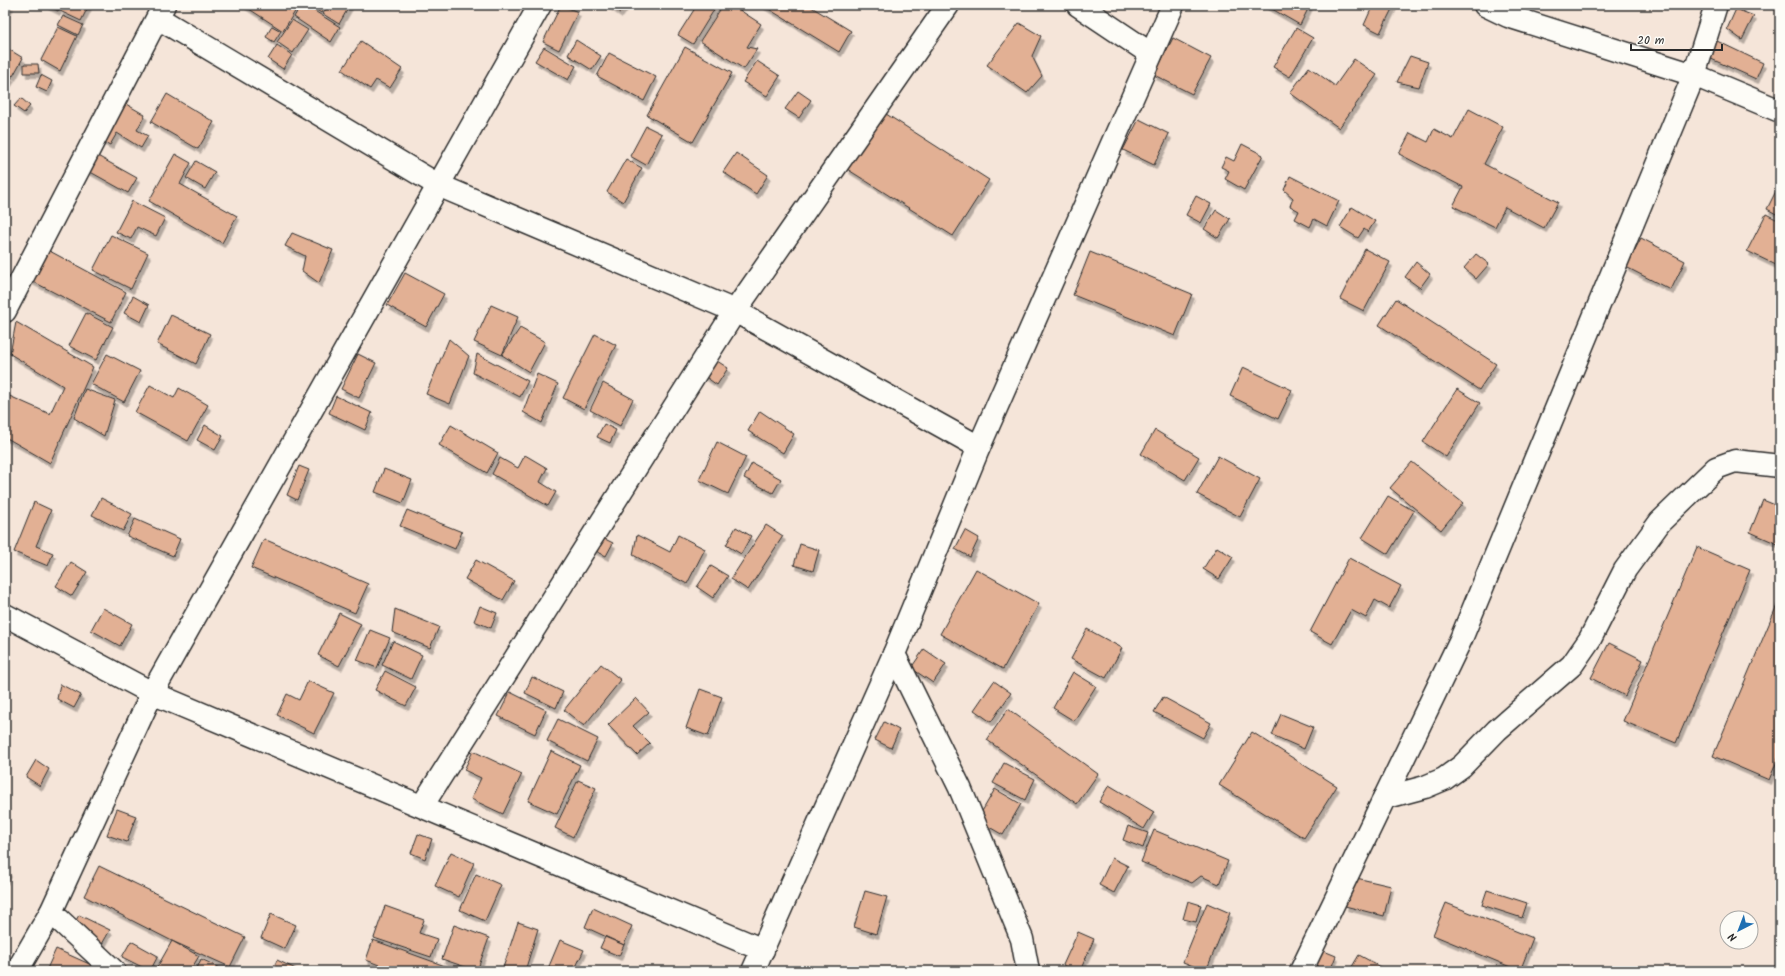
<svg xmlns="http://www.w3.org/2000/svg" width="1785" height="976" viewBox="0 0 1785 976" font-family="Kalam,sans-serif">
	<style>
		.building { fill: #e2b094; stroke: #2b2b2b; filter: url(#shadow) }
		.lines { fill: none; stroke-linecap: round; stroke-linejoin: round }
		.street-casing { stroke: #2b2b2b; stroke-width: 25 }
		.street { stroke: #fdfcf7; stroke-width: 22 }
	</style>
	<defs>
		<filter id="shadow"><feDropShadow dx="2.5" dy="4.5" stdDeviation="0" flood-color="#0004"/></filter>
	</defs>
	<rect width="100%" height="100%" fill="#f5e5d9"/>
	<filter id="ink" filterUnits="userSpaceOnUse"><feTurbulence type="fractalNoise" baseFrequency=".025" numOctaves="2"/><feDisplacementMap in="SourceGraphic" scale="8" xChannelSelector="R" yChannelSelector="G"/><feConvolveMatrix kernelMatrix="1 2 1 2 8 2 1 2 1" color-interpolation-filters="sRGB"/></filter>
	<g filter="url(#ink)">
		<g class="building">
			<polygon points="5,5 11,5 8,10 5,9"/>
			<polygon points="46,5 60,5 58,11"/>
			<polygon points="63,5 89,5 81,21 60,11"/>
			<polygon points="243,5 299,5 283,31"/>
			<polygon points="301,5 305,5 340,27 331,42 294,17"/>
			<polygon points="310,5 326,5 321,13"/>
			<polygon points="328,5 350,5 339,24 323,14"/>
			<polygon points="561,5 578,12 559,50 543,42"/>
			<polygon points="608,5 626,5 620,13"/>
			<polygon points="697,5 717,5 693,44 678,35"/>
			<polygon points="723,5 732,5 761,24 747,47 757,49 744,69 700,41"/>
			<polygon points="762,5 808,5 851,31 839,52"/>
			<polygon points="1265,5 1310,5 1300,25"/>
			<polygon points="1373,5 1394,5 1380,33 1364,25"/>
			<polygon points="1736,9 1754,16 1742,40 1727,29"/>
			<polygon points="63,16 83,25 78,35 58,25"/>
			<polygon points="292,20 308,30 293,53 277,42"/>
			<polygon points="1019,23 1041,36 1032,56 1042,76 1027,93 987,65"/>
			<polygon points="272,26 281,31 274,42 266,37"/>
			<polygon points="58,27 77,36 60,71 41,60"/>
			<polygon points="1296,28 1313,38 1290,77 1273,67"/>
			<polygon points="1173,38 1211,58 1192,94 1154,75"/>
			<polygon points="576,40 601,56 592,70 568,55"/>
			<polygon points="361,41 402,69 390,88 376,80 370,89 342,70"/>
			<polygon points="1717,41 1763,63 1756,79 1709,58"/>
			<polygon points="277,45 292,55 283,69 268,59"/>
			<polygon points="5,47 23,58 13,76 5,71"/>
			<polygon points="544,47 576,66 568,80 535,61"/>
			<polygon points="685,47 732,73 693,142 647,115"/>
			<polygon points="609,53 656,77 644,101 597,76"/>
			<polygon points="1410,56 1428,62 1419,87 1397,82"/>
			<polygon points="1354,59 1377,75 1339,128 1290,93 1309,67 1335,86"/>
			<polygon points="757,61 780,76 767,96 743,82"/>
			<polygon points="24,64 38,64 39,73 24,73"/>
			<polygon points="5,73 12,77 5,88"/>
			<polygon points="41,75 52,81 47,92 36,87"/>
			<polygon points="798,91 811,100 799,118 785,109"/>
			<polygon points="167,94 214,122 198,149 151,122"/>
			<polygon points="21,98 30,106 24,113 14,106"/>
			<polygon points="119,100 145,115 137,130 148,136 141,148 117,133 110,145 97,138"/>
			<polygon points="1469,109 1503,127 1484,164 1558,202 1544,228 1505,207 1495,227 1453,206 1463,187 1399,154 1410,133 1428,142 1434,129 1453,139"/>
			<polygon points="883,112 989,180 953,236 847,169"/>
			<polygon points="1139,119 1169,134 1154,165 1123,150"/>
			<polygon points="646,126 662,134 646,165 630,156"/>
			<polygon points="1242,144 1263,155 1244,190 1225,179 1229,171 1221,167 1226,157 1234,161"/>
			<polygon points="736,153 768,175 756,194 723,172"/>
			<polygon points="94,154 137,178 128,193 85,169"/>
			<polygon points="175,154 191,163 180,184 237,216 222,243 149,201"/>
			<polygon points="626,159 642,168 623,202 607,192"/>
			<polygon points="196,161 215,172 205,189 186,178"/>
			<polygon points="1290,176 1339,201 1327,226 1314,219 1310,227 1295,219 1299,211 1290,206 1293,198 1284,190"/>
			<polygon points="1778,187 1780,188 1780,216 1767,209"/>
			<polygon points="1196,196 1211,204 1201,223 1186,215"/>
			<polygon points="132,201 165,218 156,236 137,227 131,239 116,232"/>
			<polygon points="1352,207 1375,221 1368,232 1364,229 1358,238 1340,227"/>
			<polygon points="1216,210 1230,219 1218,238 1204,229"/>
			<polygon points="1766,214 1780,221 1780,258 1776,265 1747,251"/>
			<polygon points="292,233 333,250 319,283 302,271 305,256 285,246"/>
			<polygon points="111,235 148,253 131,289 93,270"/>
			<polygon points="1641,238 1685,261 1671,290 1626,267"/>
			<polygon points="46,249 126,292 111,322 30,280"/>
			<polygon points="1365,249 1390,262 1364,311 1340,299"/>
			<polygon points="1090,252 1192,294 1175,336 1073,295"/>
			<polygon points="1476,254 1489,264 1476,279 1464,268"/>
			<polygon points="1416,262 1430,274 1420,288 1405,277"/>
			<polygon points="405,273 444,294 426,327 387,305"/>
			<polygon points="133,296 149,305 141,322 124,313"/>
			<polygon points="1396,299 1496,364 1479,390 1379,325"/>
			<polygon points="491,305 518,317 502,355 474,342"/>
			<polygon points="86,313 113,327 96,360 69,346"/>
			<polygon points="171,315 210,334 196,364 157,344"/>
			<polygon points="16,322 93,367 50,463 5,437 5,394 50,414 63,386 10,354"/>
			<polygon points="520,328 545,342 529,372 502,355"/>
			<polygon points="595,334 616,345 584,409 563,398"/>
			<polygon points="449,339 469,356 450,404 426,394"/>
			<polygon points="107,354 140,371 124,402 91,384"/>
			<polygon points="358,354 376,363 359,398 341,389"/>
			<polygon points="477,354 528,381 520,397 473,373"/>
			<polygon points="714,359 728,368 717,385 703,375"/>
			<polygon points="1243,367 1292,390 1278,419 1230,396"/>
			<polygon points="537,374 558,384 542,423 523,412"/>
			<polygon points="603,383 633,399 620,426 590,410"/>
			<polygon points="150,385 174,398 179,388 208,405 188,441 135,412"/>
			<polygon points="85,389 115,400 104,436 74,418"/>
			<polygon points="1457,389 1480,403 1446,457 1423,442"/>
			<polygon points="336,396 372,413 365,430 329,413"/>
			<polygon points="760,411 794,434 783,453 748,431"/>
			<polygon points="604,424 616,430 610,443 597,437"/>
			<polygon points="205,425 223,436 215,450 197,440"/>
			<polygon points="451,425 498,453 487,473 439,445"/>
			<polygon points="1155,430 1199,457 1185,480 1141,454"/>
			<polygon points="717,442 746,457 728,494 699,480"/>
			<polygon points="525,455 547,468 540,482 556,492 548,506 492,474 500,458 518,468"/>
			<polygon points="1218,456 1260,479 1240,517 1197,494"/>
			<polygon points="1412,462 1463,503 1441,530 1390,488"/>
			<polygon points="752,463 781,479 773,493 744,478"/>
			<polygon points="299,466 309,470 297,500 287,495"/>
			<polygon points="384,469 412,480 403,503 375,492"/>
			<polygon points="1388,496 1414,511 1388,554 1362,538"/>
			<polygon points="101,498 132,514 123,531 92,515"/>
			<polygon points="1763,500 1780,507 1780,545 1750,532"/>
			<polygon points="34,502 51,510 36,546 53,553 48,566 14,552"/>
			<polygon points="407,510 462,532 455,549 400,526"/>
			<polygon points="135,519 180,539 173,556 127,536"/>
			<polygon points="766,525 783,536 748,590 731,579"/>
			<polygon points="736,527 751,536 741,554 726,545"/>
			<polygon points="965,530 979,538 970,557 955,549"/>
			<polygon points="637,535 670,552 678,535 705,549 687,584 633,555"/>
			<polygon points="601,537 613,543 606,556 594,550"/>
			<polygon points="264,539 368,584 355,613 251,568"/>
			<polygon points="800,544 819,550 813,571 794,565"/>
			<polygon points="1217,547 1233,557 1219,579 1203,569"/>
			<polygon points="1697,547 1750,570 1676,743 1623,721"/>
			<polygon points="1349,558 1401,586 1389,608 1375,600 1366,618 1351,610 1332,644 1310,632"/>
			<polygon points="476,560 514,581 503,600 465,579"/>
			<polygon points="71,562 87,572 72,596 56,586"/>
			<polygon points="711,566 728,576 713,598 697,587"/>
			<polygon points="976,569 1039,604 1003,669 940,634"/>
			<polygon points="1780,598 1780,754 1769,780 1713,756"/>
			<polygon points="480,606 497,613 491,628 474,621"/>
			<polygon points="103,608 132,624 120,646 91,630"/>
			<polygon points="395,609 439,627 430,648 392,632"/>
			<polygon points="339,613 361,624 339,666 318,655"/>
			<polygon points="1087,629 1122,648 1106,678 1071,659"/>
			<polygon points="370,630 390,638 377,668 357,660"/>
			<polygon points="393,641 422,655 411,679 382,665"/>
			<polygon points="1609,643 1643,660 1625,696 1591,678"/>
			<polygon points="924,649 946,664 933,683 911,668"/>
			<polygon points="601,664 621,680 584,726 564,710"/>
			<polygon points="385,671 416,687 406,706 375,690"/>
			<polygon points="1073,672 1096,686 1074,721 1053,708"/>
			<polygon points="532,677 563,692 556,708 525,693"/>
			<polygon points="308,681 334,693 314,733 277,715 287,694 299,700"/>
			<polygon points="994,681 1011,693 991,722 974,710"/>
			<polygon points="60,684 81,695 74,708 57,699"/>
			<polygon points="700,689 722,697 708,736 686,728"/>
			<polygon points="510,692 546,710 535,734 498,716"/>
			<polygon points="1163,697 1211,723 1203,738 1154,712"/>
			<polygon points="636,698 649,712 633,726 650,743 637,755 608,725"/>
			<polygon points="1008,709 1098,774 1077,804 987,740"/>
			<polygon points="1281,714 1313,727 1304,749 1272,735"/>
			<polygon points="558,719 598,739 587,761 547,741"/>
			<polygon points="884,722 899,730 891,748 875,740"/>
			<polygon points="1252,732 1337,786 1304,838 1219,785"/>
			<polygon points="473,751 522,774 503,814 471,799 481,778 464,770"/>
			<polygon points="551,751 580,765 557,814 528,801"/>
			<polygon points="36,760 49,769 40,786 26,777"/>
			<polygon points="1004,763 1035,779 1025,800 993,783"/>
			<polygon points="578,780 596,788 573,837 555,828"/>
			<polygon points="1109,785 1154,812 1144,829 1099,802"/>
			<polygon points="995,789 1021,804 1003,835 977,820"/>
			<polygon points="117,809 136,816 127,842 107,835"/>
			<polygon points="1128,826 1148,833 1143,848 1123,840"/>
			<polygon points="1154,830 1228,861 1219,884 1201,876 1192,883 1141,862"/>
			<polygon points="418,834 432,839 425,859 411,853"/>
			<polygon points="451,852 474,863 459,897 435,886"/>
			<polygon points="1112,858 1128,866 1114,893 1099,885"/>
			<polygon points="99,866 245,937 230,967 172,941 84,896"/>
			<polygon points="5,870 9,872 5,880"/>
			<polygon points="476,874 501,885 485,921 460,910"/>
			<polygon points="1352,877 1391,886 1384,916 1345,906"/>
			<polygon points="1487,890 1527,903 1522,918 1482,905"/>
			<polygon points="865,891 887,897 876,934 854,927"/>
			<polygon points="1188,901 1201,905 1196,922 1183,919"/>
			<polygon points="1207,903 1230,913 1206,971 1183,962"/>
			<polygon points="1446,903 1533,938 1520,971 1433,935"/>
			<polygon points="385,906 424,920 419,933 437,939 431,957 374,938"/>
			<polygon points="593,908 632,926 624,945 585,927"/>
			<polygon points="271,914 296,925 285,949 261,938"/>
			<polygon points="79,915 110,930 101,946 70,931"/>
			<polygon points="518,922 538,929 525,971 502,971"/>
			<polygon points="454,925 489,938 477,971 442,959"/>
			<polygon points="1078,932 1094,939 1080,971 1075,971 1063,965"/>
			<polygon points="605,937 624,945 619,956 600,948"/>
			<polygon points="373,940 459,971 395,971 366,960"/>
			<polygon points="560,940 584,950 574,971 547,971"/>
			<polygon points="131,941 158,956 150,971 122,957"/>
			<polygon points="172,941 199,956 190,971 155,971"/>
			<polygon points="56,949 105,971 46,971"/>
			<polygon points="1319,949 1336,956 1330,971 1310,971"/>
			<polygon points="1359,955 1383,968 1381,971 1350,970"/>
			<polygon points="201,959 221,968 220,971 196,971"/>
			<polygon points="277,960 300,971 272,971"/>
		</g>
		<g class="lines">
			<g class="street-casing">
				<g id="street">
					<polyline points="1078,5 1151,54"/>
					<polyline points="1485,5 1508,16 1694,75 1780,111"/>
					<polyline points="158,18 438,185 735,311 979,447"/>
					<polyline points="5,311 164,5"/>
					<polyline points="5,615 152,693 763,950"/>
					<polyline points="894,654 960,788 1022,939 1028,971"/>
					<polyline points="1384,798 1425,787 1444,779 1462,766 1497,730 1572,665 1590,639 1625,570 1660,522 1716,468 1735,461 1780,466"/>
					<polyline points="422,806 735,311 948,5"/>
					<polyline points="51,912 114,971"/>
					<polyline points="17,971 51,912 152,693 540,5"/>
					<polyline points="753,971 894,654 979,447 1173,5"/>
					<polyline points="1301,971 1461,639 1694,75 1716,5"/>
				</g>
			</g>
			<use href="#street" class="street"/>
		</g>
	</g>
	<rect width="1785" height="976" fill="none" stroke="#fdfcf7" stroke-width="20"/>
	<rect x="10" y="10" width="1765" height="956" fill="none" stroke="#2b2b2b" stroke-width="1.5" filter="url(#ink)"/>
	<g transform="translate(1739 930) rotate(222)"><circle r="19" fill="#fdfcf7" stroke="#a9a8a5"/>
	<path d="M0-3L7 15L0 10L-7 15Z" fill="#1f6fb2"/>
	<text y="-6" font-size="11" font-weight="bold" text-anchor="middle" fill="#2b2b2b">N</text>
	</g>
	<path d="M1631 44v6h91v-6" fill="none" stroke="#2b2b2b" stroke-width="2"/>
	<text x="1637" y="44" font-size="12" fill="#2b2b2b" stroke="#fdfcf7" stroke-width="3" paint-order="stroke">20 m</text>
</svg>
